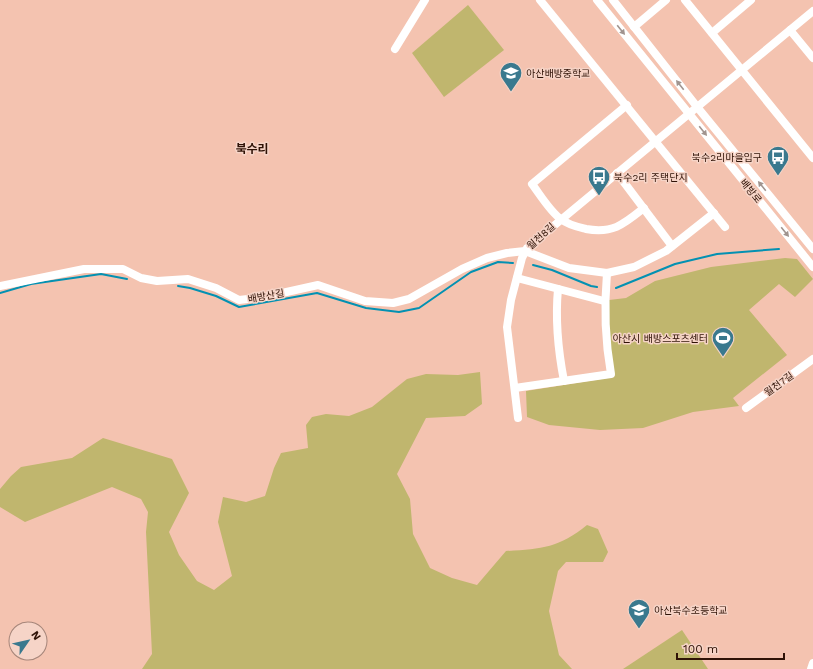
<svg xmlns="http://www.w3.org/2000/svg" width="813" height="669" viewBox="0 0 813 669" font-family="'Work Sans','Noto Sans KR',sans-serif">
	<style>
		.green { fill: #c0b66e }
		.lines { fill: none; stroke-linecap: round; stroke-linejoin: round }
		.stream { stroke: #0391b2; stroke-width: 2 }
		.minor { stroke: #fff; stroke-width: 8 }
		.oneway { fill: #a1948f }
		.labels { text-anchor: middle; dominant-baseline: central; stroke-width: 3; stroke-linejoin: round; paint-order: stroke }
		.poi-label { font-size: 10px; fill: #2f1206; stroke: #f6d4c7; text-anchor: start }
		.street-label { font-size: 10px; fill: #2f1206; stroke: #f6d4c7 }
		.quarter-label { font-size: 12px; font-weight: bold; fill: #2f1206; stroke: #f6d4c7 }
	</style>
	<rect width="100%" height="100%" fill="#f4c3b0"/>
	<g class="green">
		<polygon points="468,5 504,50 444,97 412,53"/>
		<polygon points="785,258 797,259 813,279 795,297 779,284 749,310 787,355 733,398 739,406 693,412 643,428 600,430 549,425 527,417 526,391 614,377 609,340 609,300 626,298 655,281 711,267"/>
		<path d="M480,372l2,32 -17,12 -39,2 -29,56 13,25 3,35 17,34 22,10 25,7 29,-34c35,-2 53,-3 81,-26l11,4 10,23 -5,10h-37l-8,9 -9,40 10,44 13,14h-430l10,-15 -6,-122 2,-20 -7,-13 -29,-12 -87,35 -25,-15v-18l11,-13 10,-9 51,-9 31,-20 69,21 17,34 -20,39 10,23 18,26 17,9 18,-14 -14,-54 5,-25 23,5 19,-6 9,-28 7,-15 27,-5 -2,-23 6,-8 14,-3 23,2 23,-9 35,-28 19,-5 32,1z"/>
		<polygon points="682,630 708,669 623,669"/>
	</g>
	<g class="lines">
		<g class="stream">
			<polyline points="533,265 552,270 591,286 597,287"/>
			<polyline points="178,286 190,288 216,296 239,307 317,293 366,308 399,312 419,308 471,272 498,262 513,263"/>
			<polyline points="616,288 675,264 717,254 779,249"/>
			<polyline points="0,293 31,284 101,274 127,279"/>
		</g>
		<g class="minor">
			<polyline points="540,0 725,227"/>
			<polyline points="597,0 813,267"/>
			<polyline points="613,0 698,108 813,249"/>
			<polyline points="685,0 813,158"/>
			<polyline points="634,27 666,0"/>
			<polyline points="790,30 813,58"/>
			<polyline points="712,33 751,0"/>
			<polyline points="395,49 425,0"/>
			<path d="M627,105l-95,79c7,9 19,29 29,35 7,6 17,8 25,10 27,5 38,-5 58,-21"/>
			<polyline points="617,173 672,246"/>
			<polyline points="517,278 604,301"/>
			<polyline points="0,286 84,269 123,269 141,278 157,281 188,279 216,288 239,300 264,297 318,285 365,301 393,303 409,299 462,269 487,258 507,253 525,251 569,268 607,273 634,267 666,251 714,213"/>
			<path d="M558,289c-3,32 0,61 6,92"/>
			<path d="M515,388l96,-14c-6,-34 -7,-67 -4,-101"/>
			<polyline points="746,408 813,359"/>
			<polyline points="518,418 507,327 511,300 522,258 527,248 813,11"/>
			<polyline points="811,669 813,663"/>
		</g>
	</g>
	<defs><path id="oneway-solid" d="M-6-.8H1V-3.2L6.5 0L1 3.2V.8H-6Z"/></defs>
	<g class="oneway">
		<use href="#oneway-solid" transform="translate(621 30) rotate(51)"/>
		<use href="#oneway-solid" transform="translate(680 85) rotate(-128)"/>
		<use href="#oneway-solid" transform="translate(703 131) rotate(51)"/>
		<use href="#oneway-solid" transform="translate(762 186) rotate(-129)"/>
		<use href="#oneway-solid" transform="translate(785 232) rotate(51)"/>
	</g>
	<defs>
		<g id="school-pin" transform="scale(1.15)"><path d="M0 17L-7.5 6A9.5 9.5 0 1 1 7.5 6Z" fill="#3a798e" stroke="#f6d4c7"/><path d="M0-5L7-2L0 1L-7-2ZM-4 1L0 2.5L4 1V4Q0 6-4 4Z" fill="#fff"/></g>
		<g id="bus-pin" transform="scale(1.15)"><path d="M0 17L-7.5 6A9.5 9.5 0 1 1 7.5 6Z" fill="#3a798e" stroke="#f6d4c7"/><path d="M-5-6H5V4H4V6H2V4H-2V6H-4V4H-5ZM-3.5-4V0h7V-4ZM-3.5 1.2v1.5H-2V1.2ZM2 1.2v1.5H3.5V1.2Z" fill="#fff"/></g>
		<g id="stadium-pin" transform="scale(1.15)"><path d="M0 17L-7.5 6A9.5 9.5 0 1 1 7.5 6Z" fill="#3a798e" stroke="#f6d4c7"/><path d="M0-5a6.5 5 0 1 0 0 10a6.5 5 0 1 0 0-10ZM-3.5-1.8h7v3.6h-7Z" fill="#fff"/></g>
	</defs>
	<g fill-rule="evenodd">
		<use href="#school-pin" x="511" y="73"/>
		<use href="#bus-pin" x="778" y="157"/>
		<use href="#bus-pin" x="599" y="177"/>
		<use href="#stadium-pin" x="723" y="338"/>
		<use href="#school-pin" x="639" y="610"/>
	</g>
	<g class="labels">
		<g class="poi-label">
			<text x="526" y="73">아산배방중학교</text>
			<text x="762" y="157" text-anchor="end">북수2리마을입구</text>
			<text x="614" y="177">북수2리 주택단지</text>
			<text x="708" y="338" text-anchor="end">아산시 배방스포츠센터</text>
			<text x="654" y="610">아산북수초등학교</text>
		</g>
		<g class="street-label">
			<text transform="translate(751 191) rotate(51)">배방로</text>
			<text transform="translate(541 236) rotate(-42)">월천8길</text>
			<text transform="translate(266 296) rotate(-10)">배방산길</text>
			<text transform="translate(779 384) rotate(-36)">월천7길</text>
		</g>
		<g class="quarter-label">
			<text x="252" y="149">북수리</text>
		</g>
	</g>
	<g transform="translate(28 641) rotate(56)"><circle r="19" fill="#f6d4c7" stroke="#a6867a"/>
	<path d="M0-3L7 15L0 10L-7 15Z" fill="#3a798e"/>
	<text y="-6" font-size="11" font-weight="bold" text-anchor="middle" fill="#2f1206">N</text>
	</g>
	<path d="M677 653v6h107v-6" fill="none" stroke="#2f1206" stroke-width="2"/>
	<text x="683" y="653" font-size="12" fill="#2f1206" stroke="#f6d4c7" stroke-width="3" paint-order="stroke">100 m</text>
</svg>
